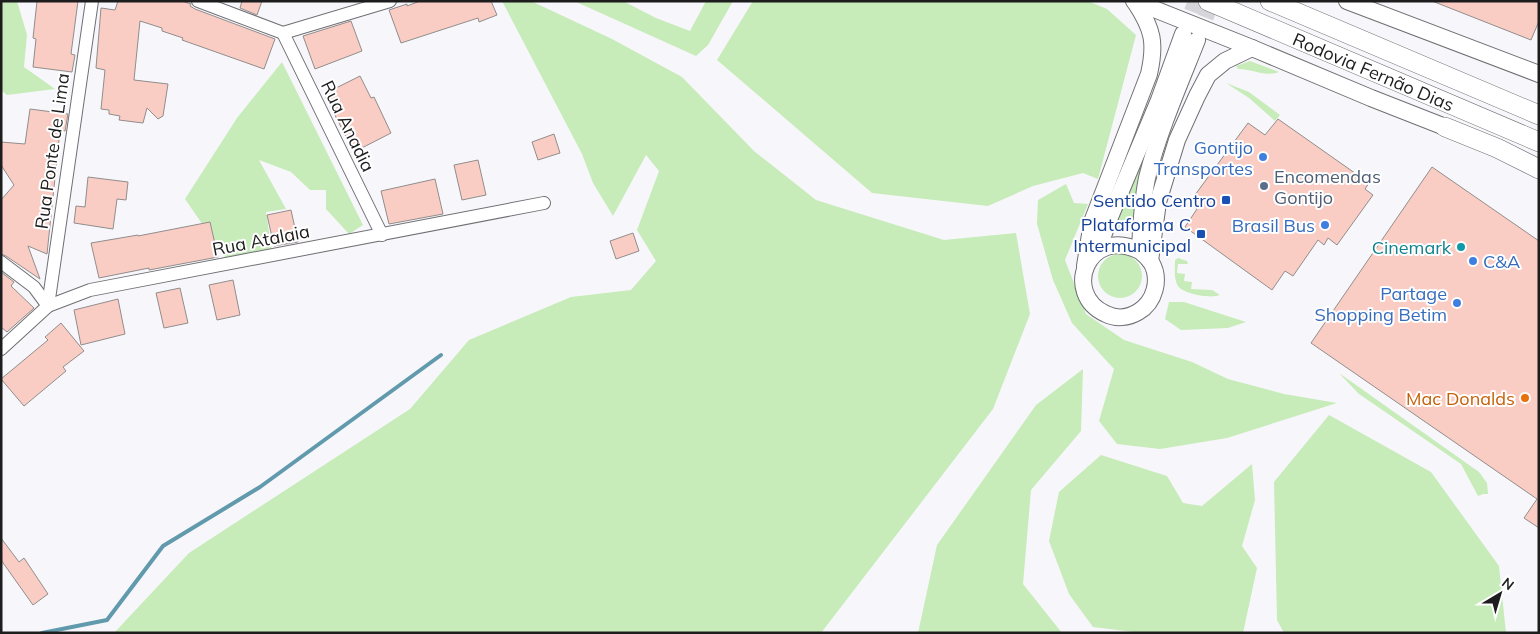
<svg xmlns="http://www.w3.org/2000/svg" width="1540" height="634" viewBox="0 0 1540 634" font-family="Mulish,sans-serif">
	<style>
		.green { fill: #c7ebb9 }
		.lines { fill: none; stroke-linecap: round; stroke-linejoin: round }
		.stream { stroke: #609aac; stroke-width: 4 }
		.building { fill: #facdc4; stroke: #918d8c }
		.major-tunnel { stroke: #d6d6da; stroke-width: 16; stroke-dasharray: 16 8; stroke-linecap: butt }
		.minor-casing { stroke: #707074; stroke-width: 14 }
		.major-casing { stroke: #707074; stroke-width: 18 }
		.highway-casing { stroke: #707074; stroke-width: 20 }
		.minor { stroke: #fff; stroke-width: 12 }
		.major { stroke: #fff; stroke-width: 16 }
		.highway { stroke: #fff; stroke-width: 19 }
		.shop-dot { fill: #3f7fe0; stroke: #fff; stroke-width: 2 }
		.service-dot { fill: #5c6f8a; stroke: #fff; stroke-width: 2 }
		.transit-dot { fill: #1a4fb4; stroke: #fff; stroke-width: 2 }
		.culture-dot { fill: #0f9aa8; stroke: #fff; stroke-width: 2 }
		.food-dot { fill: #e8710a; stroke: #fff; stroke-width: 2 }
		.labels { text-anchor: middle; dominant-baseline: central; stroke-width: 4; stroke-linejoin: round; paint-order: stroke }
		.street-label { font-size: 18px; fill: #1d1d1e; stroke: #fff }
		.shop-label { font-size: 18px; fill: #366cbe; stroke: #fff; text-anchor: end }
		.service-label { font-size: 18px; fill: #4e5e75; stroke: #fff; text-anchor: start }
		.transit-label { font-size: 18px; fill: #164399; stroke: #fff; text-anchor: end }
		.culture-label { font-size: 18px; fill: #0d838f; stroke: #fff; text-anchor: end }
		.food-label { font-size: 18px; fill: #c56008; stroke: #fff; text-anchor: end }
	</style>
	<rect width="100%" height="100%" fill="#f7f7fb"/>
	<g class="green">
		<polygon points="1,1 17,1 27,35 24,67 55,89 7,95 1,90"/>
		<polygon points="502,1 531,1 612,39 682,77 754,151 816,200 944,240 1016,233 1030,314 993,409 821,633 114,633 189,553 410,409 469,340 571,297 631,290 656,261 637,230 659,171 646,155 613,216 593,183 582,154"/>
		<polygon points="574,1 623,1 656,18 690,31 706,1 733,1 708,45 696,56"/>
		<polygon points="753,1 1088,1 1107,9 1136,35 1098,179 1083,173 1033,186 988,206 872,193 717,60"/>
		<path d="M1250,61l29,11c-15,5 -26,-3 -41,-3l-2,-3z"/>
		<polygon points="282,62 363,225 349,234 326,209 326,190 310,190 291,172 259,160 286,209 266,212 272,252 227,260 185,199 237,118"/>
		<polygon points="1226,83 1249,92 1280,115 1275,121 1249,98"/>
		<polygon points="1142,161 1136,195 1135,231 1124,228 1111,229"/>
		<polygon points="1066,184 1074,203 1088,204 1065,260 1086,314 1124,340 1192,362 1228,379 1284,394 1337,403 1227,438 1160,449 1117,444 1099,421 1114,369 1072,323 1053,280 1037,224 1038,200"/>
		<circle cx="1120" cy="276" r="22"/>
		<path d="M1178,258l9,3 1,3h-10l-1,9 8,1 -1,7 8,1 -1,7 21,1 8,5c-9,4 -40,-1 -43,-11 -3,-6 -2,-16 -2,-24z"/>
		<polygon points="1169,302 1184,302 1246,322 1228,328 1181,330 1165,319"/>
		<polygon points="1083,369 1081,431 1031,490 1023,584 1062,633 918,633 937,545 1036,405"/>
		<polygon points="1339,373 1479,472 1487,483 1488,494 1483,494 1478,496 1461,464 1359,394"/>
		<polygon points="1329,415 1431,472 1499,566 1506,633 1284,633 1277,620 1274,482"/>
		<polygon points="1101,455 1167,476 1183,503 1202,506 1252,464 1255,500 1242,546 1257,568 1243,633 1142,633 1093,627 1069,594 1049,541 1059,492"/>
	</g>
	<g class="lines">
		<polyline class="stream" points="42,633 107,620 163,546 260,487 441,355"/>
	</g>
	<g class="building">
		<polygon points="37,1 78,1 71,54 75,55 72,72 33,67 36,39 33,38"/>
		<polygon points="118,1 182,1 191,4 190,6 195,9 275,39 264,69 182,40 183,38 162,31 162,28 140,21 134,80 168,84 163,116 158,119 147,108 143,123 119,120 120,116 109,114 109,110 101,109 105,70 96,68 101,8 115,10"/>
		<polygon points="242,1 262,1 257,15 240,8"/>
		<polygon points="420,1 491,1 497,15 479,22 478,18 401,43 389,10 407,4 407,6"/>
		<polygon points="1432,1 1539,1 1539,21 1531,40"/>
		<polygon points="351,21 362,51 315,69 303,36"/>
		<polygon points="360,76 371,98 374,97 391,133 354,152 324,94"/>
		<polygon points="30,109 68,114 65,131 60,130 47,254 28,246 40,279 6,256 1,254 1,200 14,185 1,165 1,142 25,144"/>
		<polygon points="1278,119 1369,183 1365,189 1373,195 1337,245 1328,238 1324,245 1318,240 1293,276 1285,271 1272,290 1185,227 1197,209 1189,203 1248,123 1265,135"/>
		<polygon points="554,134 560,153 538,160 532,142"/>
		<polygon points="478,160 486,195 462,200 454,165"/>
		<polygon points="1432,167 1539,241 1539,528 1524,518 1537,499 1311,343"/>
		<polygon points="88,177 128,182 126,200 117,199 113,229 74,223 76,206 85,207"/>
		<polygon points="435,179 443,214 389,224 381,191"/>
		<polygon points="291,210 298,242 274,246 267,215"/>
		<polygon points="210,222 218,257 149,270 149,268 99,278 91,243 138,235 138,236"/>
		<polygon points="633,233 639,251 616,259 610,241"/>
		<polygon points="1,272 14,282 11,286 34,308 7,332 1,327"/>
		<polygon points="233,280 240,315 217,320 209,285"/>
		<polygon points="180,288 188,323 164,328 156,293"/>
		<polygon points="118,299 125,334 81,345 74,310"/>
		<polygon points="61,323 84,351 63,367 66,371 24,406 1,379 48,340 45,337"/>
		<polygon points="1,538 19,562 24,558 48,594 33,605 1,560"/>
	</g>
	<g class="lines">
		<g class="major-tunnel">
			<polyline points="1183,34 1196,1"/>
			<polyline points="1197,40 1212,1"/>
		</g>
		<g class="minor-casing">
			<g id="minor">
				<polyline points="198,1 283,33"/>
				<polyline points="283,33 382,235"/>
				<polyline points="283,33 390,1"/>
				<polyline points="1,262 34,287 48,306"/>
				<polyline points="48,306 92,1"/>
				<polyline points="1,349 48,306 90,290 544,203"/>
			</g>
		</g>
		<g class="major-casing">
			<g id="major">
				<polyline points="1134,1 1252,48 1371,98 1445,127"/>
				<polyline points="1347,1 1539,74"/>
				<path d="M1140,251c-52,-26 -79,43 -34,63 10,5 22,4 32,-2 17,-10 23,-33 13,-50 -3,-4 -7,-8 -11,-11 1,-25 2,-49 7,-73 11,-45 33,-95 50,-138"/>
				<polyline points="1097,252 1110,217 1159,100 1183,34"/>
				<polyline points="1150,261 1158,202 1177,140 1197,96 1208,75 1225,61 1252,48"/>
				<path d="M1085,266l7,-44 57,-148c7,-31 4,-45 -14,-72"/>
			</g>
		</g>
		<g class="highway-casing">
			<g id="highway">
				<path id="s1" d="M1208,1l331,141"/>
				<polyline points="1270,1 1539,115"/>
				<polyline points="1445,127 1497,148 1539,169"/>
			</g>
		</g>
		<use href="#minor" class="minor"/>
		<use href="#major" class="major"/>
		<use href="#highway" class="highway"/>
	</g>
	<g class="shop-dot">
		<circle cx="1263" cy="157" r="5"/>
		<circle cx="1325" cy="225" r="5"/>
		<circle cx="1473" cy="261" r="5"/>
		<circle cx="1457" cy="303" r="5"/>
	</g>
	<circle class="service-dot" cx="1264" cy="186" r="5"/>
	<g class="transit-dot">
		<rect x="1221" y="195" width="10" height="10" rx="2.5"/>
		<rect x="1196" y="229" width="10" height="10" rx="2.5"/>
	</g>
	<circle class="culture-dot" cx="1461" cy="247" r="5"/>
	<circle class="food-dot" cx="1525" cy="398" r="5"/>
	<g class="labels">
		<g class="street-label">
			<text stroke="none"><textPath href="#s1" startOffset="180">Rodovia Fernão Dias</textPath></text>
			<text transform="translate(348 126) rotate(64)">Rua Anadia</text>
			<text transform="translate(52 151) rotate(-82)">Rua Ponte de Lima</text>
			<text transform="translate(261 240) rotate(-11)">Rua Atalaia</text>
		</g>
		<g class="shop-label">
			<text x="1253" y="147">Gontijo<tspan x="1253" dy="21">Transportes</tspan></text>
			<text x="1315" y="225">Brasil Bus</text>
			<text x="1483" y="261" text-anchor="start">C&amp;A</text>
			<text x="1447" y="293">Partage<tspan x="1447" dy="21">Shopping Betim</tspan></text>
		</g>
		<g class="service-label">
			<text x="1274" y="176">Encomendas<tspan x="1274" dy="21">Gontijo</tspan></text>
		</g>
		<g class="transit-label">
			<text x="1216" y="200">Sentido Centro</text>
			<text x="1191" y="224">Plataforma C<tspan x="1191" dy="21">Intermunicipal</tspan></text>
		</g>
		<g class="culture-label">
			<text x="1451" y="247">Cinemark</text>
		</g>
		<g class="food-label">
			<text x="1515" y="398">Mac Donalds</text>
		</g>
	</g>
	<rect width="1540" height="634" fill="none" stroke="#1d1d1e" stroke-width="5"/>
	<g transform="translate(1500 594) rotate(38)" stroke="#ffffff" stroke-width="4" paint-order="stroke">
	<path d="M0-4L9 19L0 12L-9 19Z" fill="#1d1d1e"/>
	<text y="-8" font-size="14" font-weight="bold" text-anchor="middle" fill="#1d1d1e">N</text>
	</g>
</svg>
